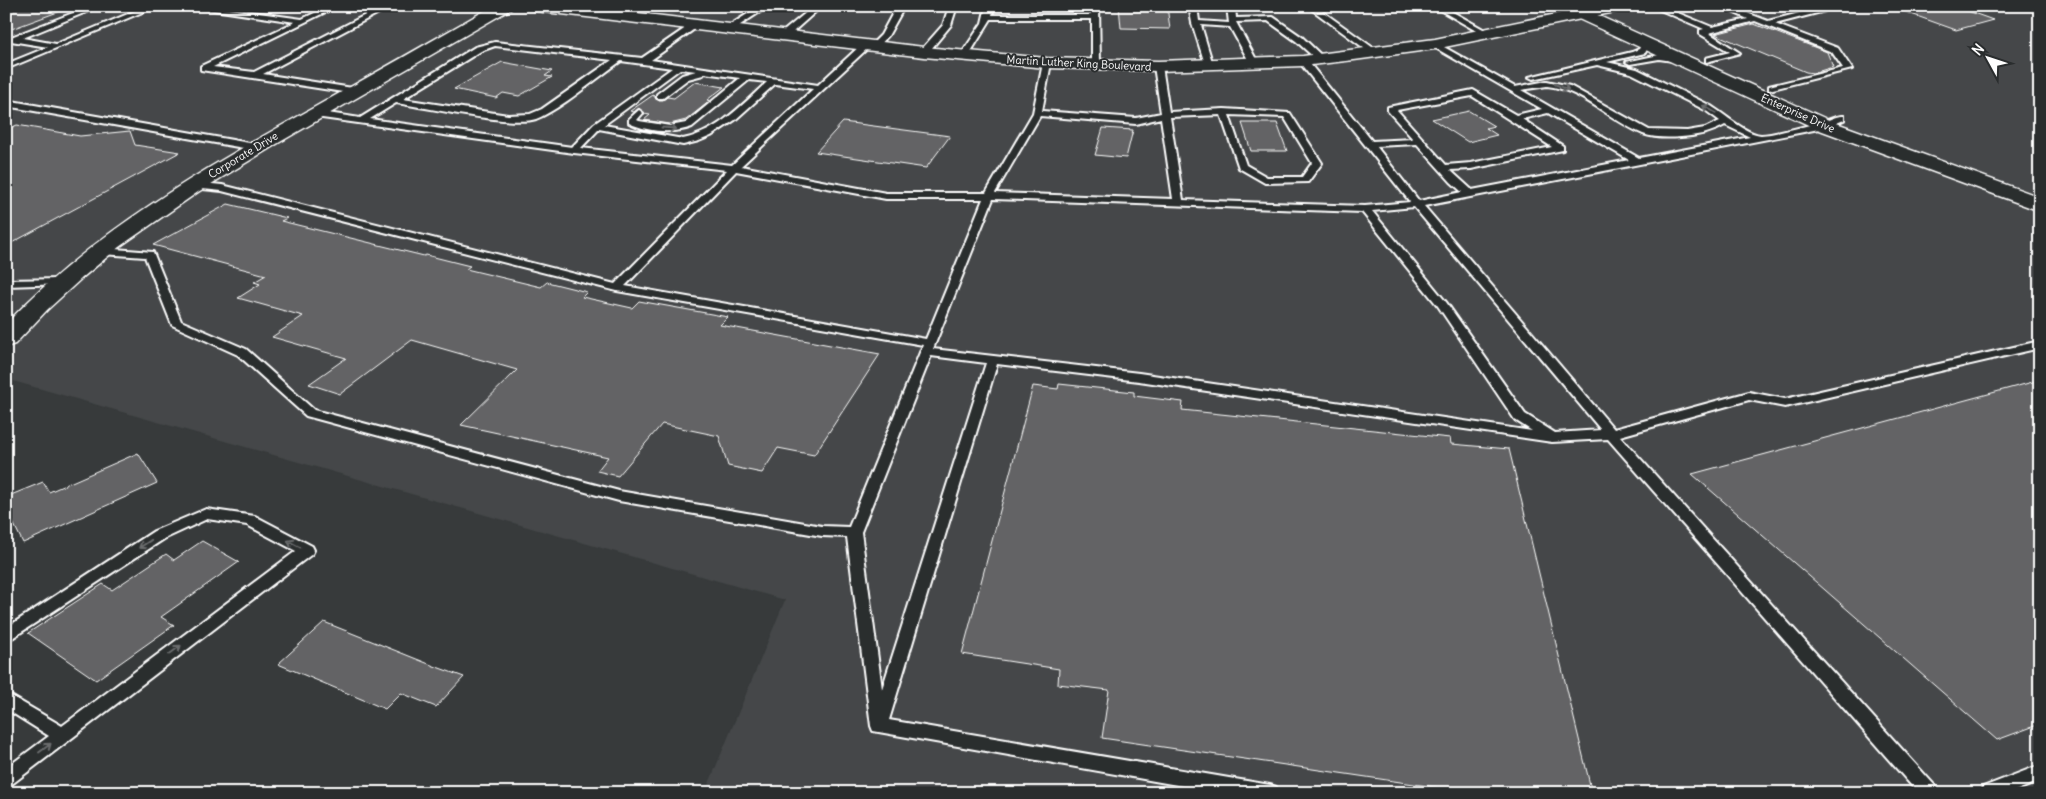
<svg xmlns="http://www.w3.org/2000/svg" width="2046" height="799" viewBox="0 0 2046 799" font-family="Delius,sans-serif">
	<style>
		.built { fill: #444748 }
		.building { fill: #636465; stroke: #fff }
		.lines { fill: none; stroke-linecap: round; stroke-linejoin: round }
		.service-casing { stroke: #fff; stroke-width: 4 }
		.tertiary-casing { stroke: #fff; stroke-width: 3 }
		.secondary-casing { stroke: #fff; stroke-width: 3 }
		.service { fill: #2a2d2e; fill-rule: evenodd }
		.tertiary { fill: #2a2d2e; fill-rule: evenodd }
		.secondary { fill: #2a2d2e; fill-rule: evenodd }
		.oneway { stroke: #6a6c6d }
		.labels { text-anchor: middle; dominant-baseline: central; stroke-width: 4; stroke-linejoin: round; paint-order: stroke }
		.far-street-label { font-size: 11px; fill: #fff; stroke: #2a2d2e }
	</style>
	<rect width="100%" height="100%" fill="#373a3b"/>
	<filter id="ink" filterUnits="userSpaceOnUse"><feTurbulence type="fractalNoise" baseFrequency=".02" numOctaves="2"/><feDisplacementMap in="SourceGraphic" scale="10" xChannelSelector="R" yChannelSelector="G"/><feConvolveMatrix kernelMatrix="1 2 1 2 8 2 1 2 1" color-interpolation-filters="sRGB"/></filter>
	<g filter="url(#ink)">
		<polygon class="built" points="6,6 2040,6 2040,793 705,793 785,600 6,379"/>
		<g class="building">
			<polygon points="6,6 66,6 66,9 6,31"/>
			<polygon points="1119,6 1167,6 1170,29 1121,28"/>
			<polygon points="1898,6 1954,6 1993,20 1956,30 1897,9"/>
			<polygon points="1754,24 1827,52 1833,67 1813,73 1806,72 1715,34"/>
			<polygon points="502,62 552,71 545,76 552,77 519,96 503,93 496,98 454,89"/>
			<polygon points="695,82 724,87 707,100 710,101 686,120 670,124 644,120 650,115 644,114 639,108 634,112 630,111 653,95 657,100 663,100 667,97 674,98"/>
			<polygon points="1469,111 1494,126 1486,128 1497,135 1468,142 1432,119"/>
			<polygon points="843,122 950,136 926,168 816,152"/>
			<polygon points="1242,123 1277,123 1287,151 1251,151"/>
			<polygon points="17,125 80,136 130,131 135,145 180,152 6,246 6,130"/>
			<polygon points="1103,128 1133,130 1126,158 1095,155"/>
			<polygon points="228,204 287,218 281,221 424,256 426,255 470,266 466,269 541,287 547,282 587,292 582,297 632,308 639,301 728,317 720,325 880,354 814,455 778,448 762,473 728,466 719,436 662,424 618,476 597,471 608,457 461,425 517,370 412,340 340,394 309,384 346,358 272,337 303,316 238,298 260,284 254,282 266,275 153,245"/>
			<polygon points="2040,380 2040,724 1997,740 1692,474"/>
			<polygon points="1059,384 1134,392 1134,396 1183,402 1182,410 1450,438 1451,444 1509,449 1592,793 1475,793 1102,738 1109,690 1058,684 1059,669 962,654 1033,386 1058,389"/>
			<polygon points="138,453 157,483 23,543 6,508 6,497 43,482 49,492"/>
			<polygon points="202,541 239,562 161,617 174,625 96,680 28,633 103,584 112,590 166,554 174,560"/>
			<polygon points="324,622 434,666 464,677 436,707 401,693 385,709 278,664"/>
		</g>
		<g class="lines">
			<g class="service-casing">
				<g id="service">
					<polygon points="91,6 101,6 23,38 56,44 147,6 157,6 6,69 6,64 48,47 11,41 11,37"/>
					<polygon points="187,6 208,6 302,19 329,6 338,6 213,67 254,72 383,6 392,6 263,74 359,89 359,93 356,94 201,70 201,66 295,22"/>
					<polygon points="760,6 769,6 731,31 724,29"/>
					<polygon points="814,6 822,6 785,39 779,39 779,35"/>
					<polygon points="887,6 900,6 902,11 888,36 876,49 870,49 869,47 881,35 894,11 894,9"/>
					<polygon points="949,6 957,6 951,25 927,54 921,54 921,50 943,25"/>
					<polygon points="986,6 994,6 992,15 1091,15 1091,6 1099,6 1100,65 1096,67 1092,65 1092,19 991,19 967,58 961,58 960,56 982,23"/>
					<polygon points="1189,6 1197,6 1199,21 1229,23 1227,6 1235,6 1236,18 1273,17 1302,37 1325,59 1318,61 1296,41 1268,21 1236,22 1258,63 1251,65 1230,27 1201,25 1213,65 1206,67 1192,23"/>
					<polygon points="1307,6 1315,6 1379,52 1372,54"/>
					<polygon points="1433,6 1442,6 1492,34 1485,36"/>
					<polygon points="1651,6 1661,6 1712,27 1748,19 1719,6 1729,6 1768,21 1815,9 1811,6 1825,7 1825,11 1775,24 1838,48 1852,69 1769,90 1769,86 1843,68 1832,52 1755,21 1709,33 1740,53 1706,62 1706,58 1730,52 1700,34 1700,30 1704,29"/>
					<polygon points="2034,6 2040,6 2040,9"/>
					<path d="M693,23l7,2 -49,35 167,25 44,-41h6v4l-127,118 145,27h100l47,-80 10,-50 4,-2 4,2 -9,48 94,7 25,-5 -7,-47 4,-2 4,2 7,46 55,-3 66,4 32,50 -14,19 -43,1 -26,-15 -18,-53 -51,2 13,83 182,6 45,-4 -110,-139v-4h6l66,82 41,-2 -25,-28v-4l85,-17 43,25 26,-6 -110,-63v-4h3l80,45 32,-6 23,5 79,44 38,1 18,-3 15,-7 -15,-11 -74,-37 -34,-8 -64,14 -4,-2 103,-25 7,-3 4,-7h3l4,2 -5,9 -38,9 30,7 74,37c13,8 35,28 50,29 12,0 44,-9 57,-12 9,-1 17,-8 26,-7v4l-20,8 -400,78 190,223 135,-37 36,7 255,-58v7l-255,59 -36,-7 -129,36 316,351 3,6h-21l-310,-354 -56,3 -413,-61 -142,-17 -108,356 381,65 6,2 3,6h-57l-349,-62 -2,-5 -24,-189 -25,-1 -203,-35 -313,-85 -68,-61 -66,-30 -27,-68 -43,-3 -5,-3 5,-3 51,4 28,69 65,28 68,61 305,81 203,35 27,1 74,-182 -306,-54 -395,-100 -29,-3 -5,-3 5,-3 29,3 393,99 112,-114 -153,-17 -259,-36 -4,-3 4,-3 45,7 115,-71 20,-5 147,16zM495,46l117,14 -70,49 -12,5 -22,1 -105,-16 78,-48zM621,61l51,7 -78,56 -22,23 -202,-28 26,-16c28,4 117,24 140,16 25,-10 62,-42 85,-58zM680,69l16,2 -14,4 -25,19v4h6l25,-19 15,-4 1,-2 36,5 -54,45 -16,3 -31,-5 -2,-1 6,-7 -4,-3 -10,9v4c19,9 44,11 63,4l57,-47 18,2c-25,23 -49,50 -84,57l-79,-14zM775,84l38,5 -81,76 -151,-17 18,-19 84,16 16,-4 12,-5 24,-16zM1547,86c34,3 64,35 96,48 11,4 26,4 38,3 15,-1 31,-4 44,-12l25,12 -111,21 -118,-68zM1472,96l80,51 -81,16 -25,2 -49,-55zM1548,113l81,47 -157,30 -22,-20 21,-1 92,-19v-4l-41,-27zM1229,115l55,2 28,46 -10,14h-35l-21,-12zM1040,116l96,8 25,-6 12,81 -178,-6zM1417,144l34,38 11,10 -43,9 -43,-55zM736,171l150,28h97l-57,140 -301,-53zM993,199l369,13 76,94 77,114 17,11 -393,-58 -206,-24zM1414,207l187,223 -46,3 -30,-19 -79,-112 -74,-91zM931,356l55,7 -104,326 -21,-157z"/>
					<polygon points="1659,55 1684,60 1680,62 1659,59 1630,64 1626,62"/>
					<polygon points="6,100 255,144 260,147 255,150 6,106"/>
					<polygon points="62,279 66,280 67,282 66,284 6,286 6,280"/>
					<polygon points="206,509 255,516 312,546 314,550 312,554 12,784 6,786 6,768 49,736 6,709 6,693 62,726 296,551 247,525 207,519 164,539 6,642 6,628 154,531"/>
					<polygon points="2040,765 2040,781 2010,793 1980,793 1983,787"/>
				</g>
			</g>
			<g class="tertiary-casing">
				<g id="tertiary">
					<path d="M493,6h20l-2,3 -231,133 -82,50 -79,55 -37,31 -35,32 -32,34 -9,3v-23c88,-93 198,-155 309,-217 59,-33 118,-67 178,-101z"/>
					<polygon points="1555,6 1577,6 1831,121 2040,197 2040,211 1817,129 1557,9"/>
				</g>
			</g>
			<g class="secondary-casing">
				<polygon id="secondary" points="528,6 579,6 924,47 1047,58 1158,61 1303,56 1435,39 1595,6 1628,6 1626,9 1620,11 1435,49 1354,60 1303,66 1158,71 1047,68 924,57 536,11 530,9"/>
			</g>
			<use href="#service" class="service"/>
			<use href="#tertiary" class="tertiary"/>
			<use href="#secondary" class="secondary"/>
		</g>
		<defs><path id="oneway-shaft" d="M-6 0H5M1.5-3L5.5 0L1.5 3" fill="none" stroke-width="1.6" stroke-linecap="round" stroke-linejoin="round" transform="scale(1.25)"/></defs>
		<g class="oneway">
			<use href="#oneway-shaft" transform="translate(1562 87) rotate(21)"/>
			<use href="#oneway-shaft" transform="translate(1709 109) rotate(-151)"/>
			<use href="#oneway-shaft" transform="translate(669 128) rotate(4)"/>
			<use href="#oneway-shaft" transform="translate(145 544) rotate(146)"/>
			<use href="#oneway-shaft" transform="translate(294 544) rotate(-152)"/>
			<use href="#oneway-shaft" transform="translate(175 650) rotate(-37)"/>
			<use href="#oneway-shaft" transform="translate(45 748) rotate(-37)"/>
		</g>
	</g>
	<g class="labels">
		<g class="far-street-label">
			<text transform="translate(1079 63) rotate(3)">Martin Luther King Boulevard</text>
			<text transform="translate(1798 113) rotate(24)">Enterprise Drive</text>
			<text transform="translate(243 155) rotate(-31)">Corporate Drive</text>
		</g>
	</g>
	<rect width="2046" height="799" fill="none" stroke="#2a2d2e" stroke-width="25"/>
	<rect x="12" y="12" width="2021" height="774" fill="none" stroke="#fff" stroke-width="2" filter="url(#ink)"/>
	<g transform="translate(1988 58) rotate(310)" stroke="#2a2d2e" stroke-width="4" paint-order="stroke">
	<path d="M0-4L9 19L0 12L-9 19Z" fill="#ffffff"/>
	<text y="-8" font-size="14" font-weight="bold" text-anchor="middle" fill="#ffffff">N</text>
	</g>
</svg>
